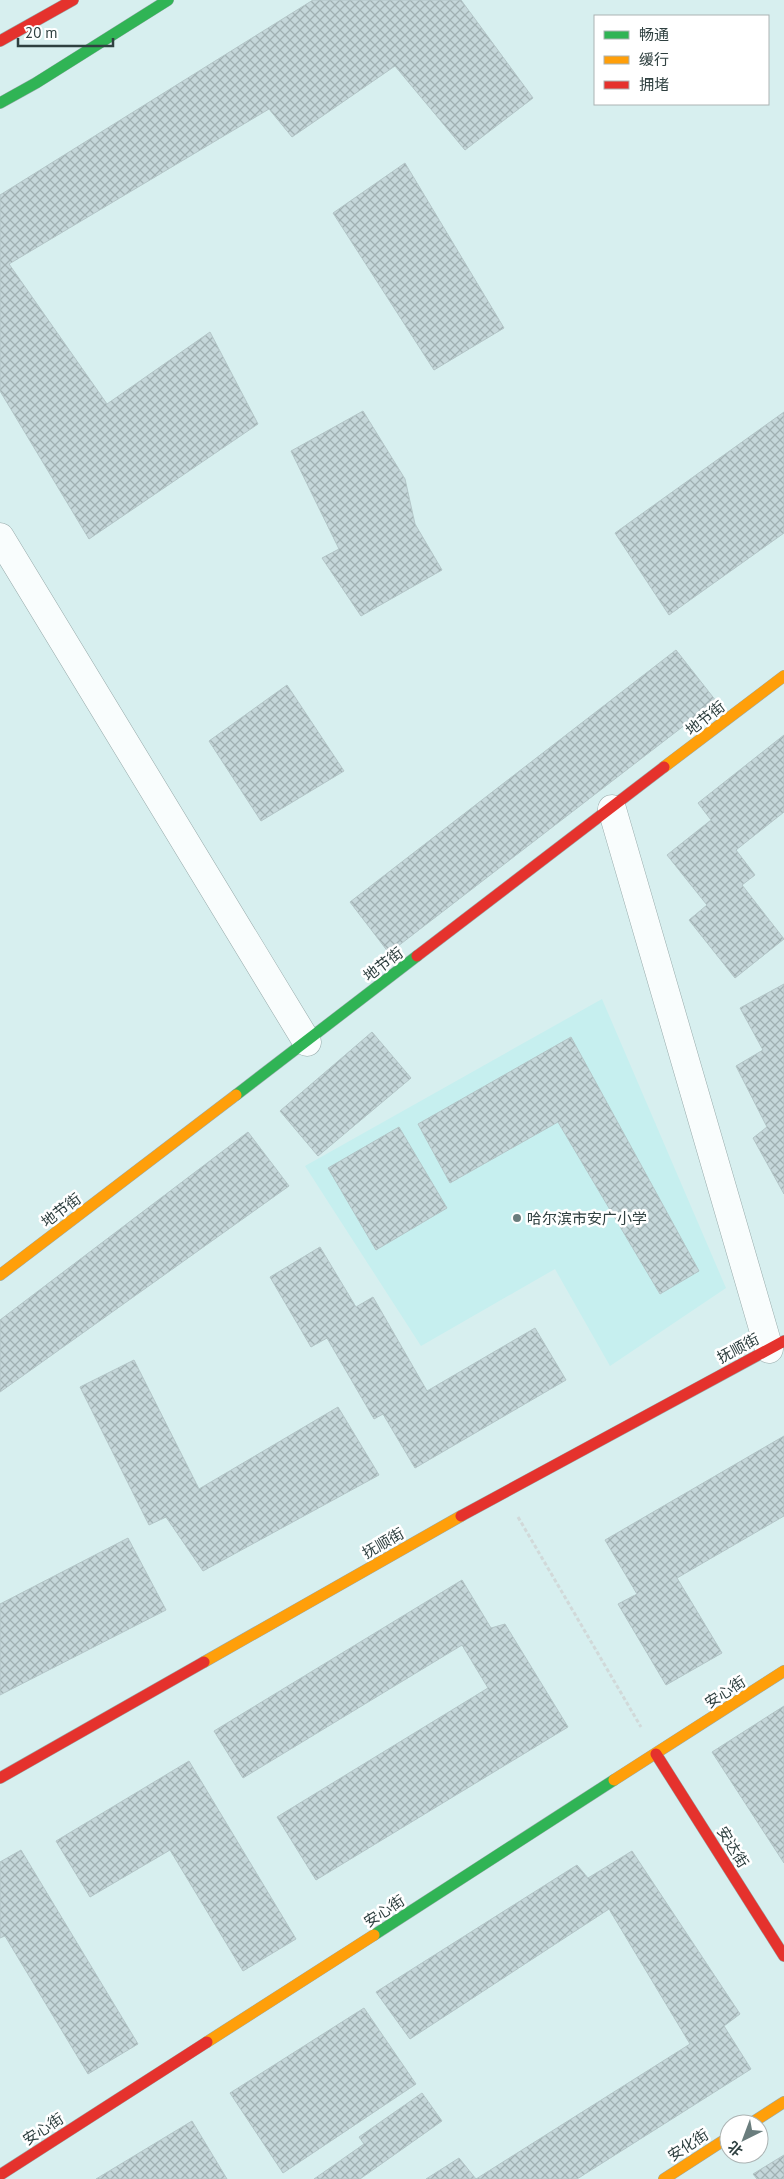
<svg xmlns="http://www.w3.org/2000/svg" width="784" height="2179" viewBox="0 0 784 2179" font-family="'PT Sans','Noto Sans SC',sans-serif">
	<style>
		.built { fill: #c6efef }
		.building { fill: url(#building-cross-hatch); stroke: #b3c5c7 }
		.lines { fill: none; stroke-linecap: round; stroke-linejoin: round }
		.street-casing { stroke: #97aaaa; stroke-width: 29 }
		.fast-casing { stroke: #97aaaa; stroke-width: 12 }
		.slow-casing { stroke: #97aaaa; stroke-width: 12 }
		.jam-casing { stroke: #97aaaa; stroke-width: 12 }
		.path { stroke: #d1d9d9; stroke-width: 3; stroke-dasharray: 4 2.5; stroke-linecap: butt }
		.street { stroke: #f9fdfd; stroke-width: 28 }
		.fast { stroke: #30b455; stroke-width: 11 }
		.slow { stroke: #ff9f0a; stroke-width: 11 }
		.jam { stroke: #e5322d; stroke-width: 11 }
		.poi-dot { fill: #6a7d7d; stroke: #fff; stroke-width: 2 }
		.labels { text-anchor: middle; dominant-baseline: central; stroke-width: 5; stroke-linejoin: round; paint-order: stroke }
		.street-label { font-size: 15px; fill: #2f4040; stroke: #fff }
		.poi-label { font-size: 15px; fill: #2f4040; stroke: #fff; text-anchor: start }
	</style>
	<defs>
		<pattern id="building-cross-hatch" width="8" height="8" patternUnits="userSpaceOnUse" patternTransform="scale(1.25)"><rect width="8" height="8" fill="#c5d7da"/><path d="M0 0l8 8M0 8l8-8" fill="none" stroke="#a0b0b2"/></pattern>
	</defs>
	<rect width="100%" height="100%" fill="#d7efef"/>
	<polygon class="built" points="602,999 726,1288 610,1366 555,1269 421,1346 305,1166"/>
	<g class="building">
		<polygon points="313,0 461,0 533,98 465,150 395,66 292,137 269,109 9,264 107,404 210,332 258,424 89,539 0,391 0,195"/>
		<polygon points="405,163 504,328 434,370 333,213"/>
		<polygon points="363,411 405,479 415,524 442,570 361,616 322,558 339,549 291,451"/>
		<polygon points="784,412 784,533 669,615 615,533"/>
		<polygon points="676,650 716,701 389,953 350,902"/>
		<polygon points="287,685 344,771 261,821 209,741"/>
		<polygon points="784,735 784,812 736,850 755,875 742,885 784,939 735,978 689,920 707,905 667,855 711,820 698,803"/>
		<polygon points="784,984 784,1194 753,1138 767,1127 736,1066 763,1050 740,1008"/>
		<polygon points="372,1032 411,1078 318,1156 280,1111"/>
		<polygon points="571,1037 699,1271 660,1294 558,1122 450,1183 418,1124"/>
		<polygon points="399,1127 447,1208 376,1250 328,1168"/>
		<polygon points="248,1132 289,1186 0,1392 0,1320"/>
		<polygon points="320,1247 356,1307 373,1297 427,1391 535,1328 566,1380 415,1468 383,1414 374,1419 327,1338 311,1347 270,1277"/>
		<polygon points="134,1360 199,1489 338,1407 379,1475 203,1571 166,1517 149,1525 80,1387"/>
		<polygon points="784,1436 784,1516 677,1578 722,1653 666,1685 618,1604 637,1594 605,1540"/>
		<polygon points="128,1538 166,1610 0,1695 0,1604"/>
		<polygon points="462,1580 491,1628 505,1624 568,1727 316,1880 277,1817 488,1688 462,1645 243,1778 214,1731"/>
		<polygon points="784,1706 784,1863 712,1752"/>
		<polygon points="189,1761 296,1939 243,1971 170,1850 90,1897 56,1841"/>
		<polygon points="21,1850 138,2044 88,2074 5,1936 0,1938 0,1862"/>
		<polygon points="632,1851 740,2014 724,2026 751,2069 577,2179 476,2179 690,2044 609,1909 410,2039 376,1992 577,1865 588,1878"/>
		<polygon points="364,2008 416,2084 283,2173 230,2093"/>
		<polygon points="422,2093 442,2121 360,2179 314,2179 364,2144 359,2137"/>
		<polygon points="192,2121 227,2179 96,2179"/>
		<polygon points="784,2155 784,2179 757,2179 753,2174"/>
		<polygon points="459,2158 476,2179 426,2179"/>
	</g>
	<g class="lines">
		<g class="street-casing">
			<g id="street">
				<polyline points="0,537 307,1042"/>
				<polyline points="612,809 769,1349"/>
			</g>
		</g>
		<g class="fast-casing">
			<g id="fast">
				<polyline points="0,103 36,83 168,0"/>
				<polyline points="236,1095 417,956"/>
				<polyline points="374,1935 614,1780"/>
			</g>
		</g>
		<g class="slow-casing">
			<g id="slow">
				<polyline points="664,767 784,676"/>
				<polyline points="0,1275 236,1095"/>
				<polyline points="204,1662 461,1516"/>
				<polyline points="614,1780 784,1671"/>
				<polyline points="207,2042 374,1935"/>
				<polyline points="750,2124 784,2102"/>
				<polyline points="664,2179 729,2137"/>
			</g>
		</g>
		<g class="jam-casing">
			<g id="jam">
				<polyline points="0,41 73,0"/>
				<polyline points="417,956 664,767"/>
				<polyline points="461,1516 784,1341"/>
				<polyline points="656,1754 784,1956"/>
				<polyline points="0,1778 204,1662"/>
				<polyline points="0,2175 207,2042"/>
			</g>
		</g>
		<polyline class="path" points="518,1517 641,1727"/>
		<use href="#street" class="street"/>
		<use href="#fast" class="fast"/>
		<use href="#slow" class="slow"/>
		<use href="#jam" class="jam"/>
	</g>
	<circle class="poi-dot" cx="517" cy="1218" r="5"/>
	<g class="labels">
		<g class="street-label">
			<text transform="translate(705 718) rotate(-38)">地节街</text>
			<text transform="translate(383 964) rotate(-37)">地节街</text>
			<text transform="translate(61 1210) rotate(-37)">地节街</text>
			<text transform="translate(738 1348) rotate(-28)">抚顺街</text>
			<text transform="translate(383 1543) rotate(-30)">抚顺街</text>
			<text transform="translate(725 1692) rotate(-33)">安心街</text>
			<text transform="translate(733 1847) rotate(58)">安达街</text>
			<text transform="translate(384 1911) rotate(-33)">安心街</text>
			<text transform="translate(43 2129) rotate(-33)">安心街</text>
			<text transform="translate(688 2145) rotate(-33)">安化街</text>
		</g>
		<g class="poi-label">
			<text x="527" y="1218">哈尔滨市安广小学</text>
		</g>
	</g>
	<rect x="594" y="15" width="175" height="90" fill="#ffffff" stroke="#acb3b3"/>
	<rect x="604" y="31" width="25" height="8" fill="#30b455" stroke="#acb3b3"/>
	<text x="639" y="40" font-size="15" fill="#2f4040">畅通</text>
	<rect x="604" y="56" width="25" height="8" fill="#ff9f0a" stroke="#acb3b3"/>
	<text x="639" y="65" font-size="15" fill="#2f4040">缓行</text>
	<rect x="604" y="81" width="25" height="8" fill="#e5322d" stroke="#acb3b3"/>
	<text x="639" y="90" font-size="15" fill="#2f4040">拥堵</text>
	<g transform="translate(744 2139) rotate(222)"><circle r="24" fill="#ffffff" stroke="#acb3b3"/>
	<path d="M0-4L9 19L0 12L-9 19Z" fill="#6a7d7d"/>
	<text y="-8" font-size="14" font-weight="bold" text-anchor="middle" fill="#2f4040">北</text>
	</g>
	<path d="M18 38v8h95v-8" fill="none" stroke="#2f4040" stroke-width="2.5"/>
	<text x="25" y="38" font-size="15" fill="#2f4040" stroke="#ffffff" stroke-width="4" paint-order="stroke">20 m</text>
</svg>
